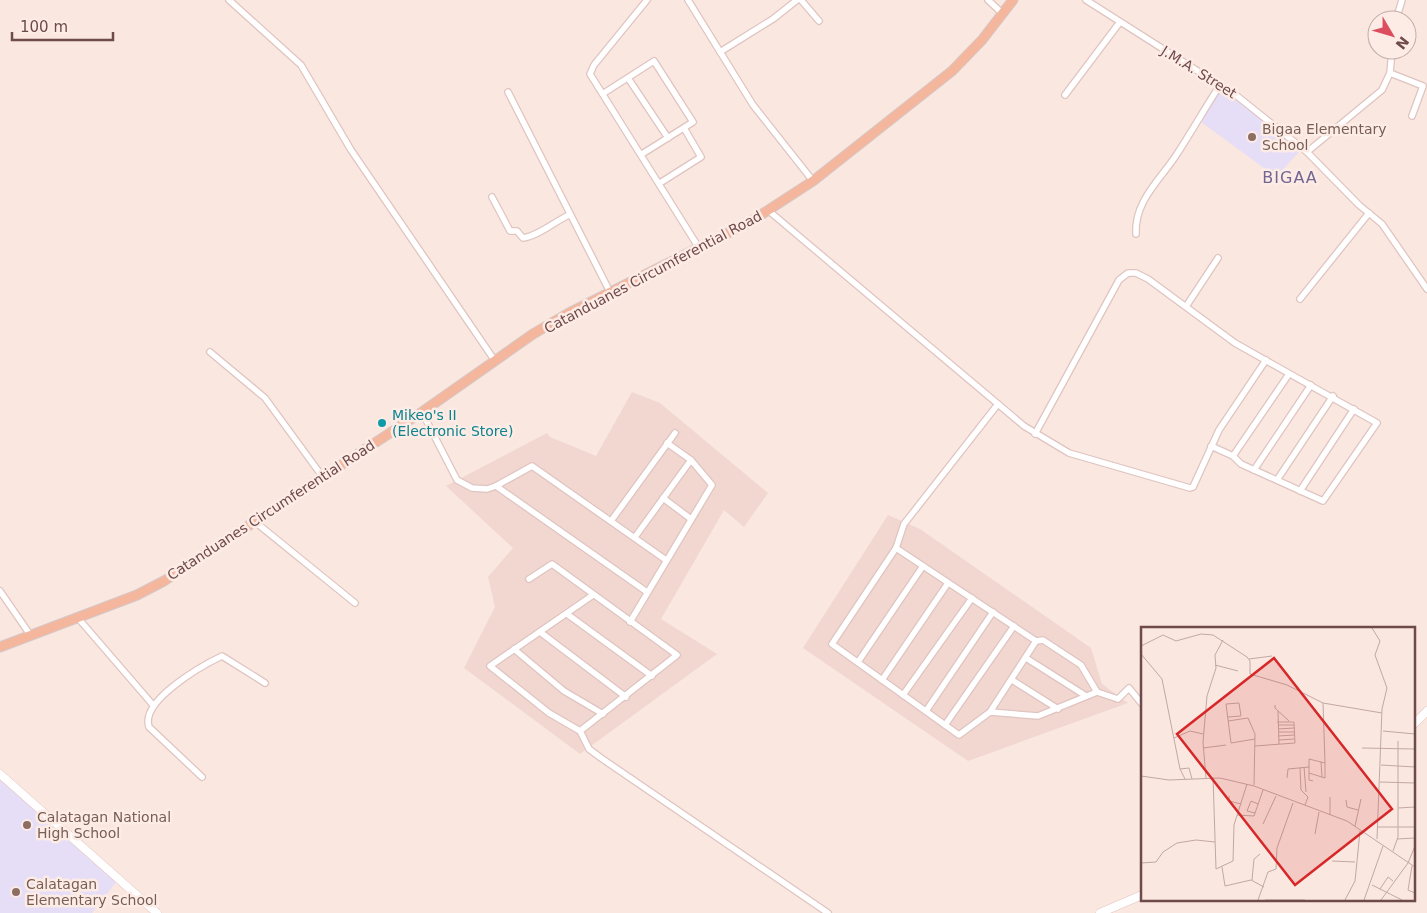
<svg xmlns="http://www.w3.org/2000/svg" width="1427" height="913" viewBox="0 0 1427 913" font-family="'DejaVu Sans',sans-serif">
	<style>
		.residential { fill: #f1d7d0 }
		.education { fill: #e5def6 }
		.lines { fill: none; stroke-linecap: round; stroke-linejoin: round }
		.street-casing { stroke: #dfc4c0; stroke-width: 8 }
		.secondary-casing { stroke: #e4c3be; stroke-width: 9 }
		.primary-casing { stroke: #d4c9c9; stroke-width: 11 }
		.street { stroke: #fff; stroke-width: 5.5 }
		.secondary { stroke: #fff; stroke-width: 8 }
		.primary { stroke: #f4b69d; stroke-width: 9 }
		.education-dot { fill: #8d6e63; stroke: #fdece6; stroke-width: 2 }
		.culture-dot { fill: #0f9aa8; stroke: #fdece6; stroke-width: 2 }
		.labels { text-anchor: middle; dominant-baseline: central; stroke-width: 5; stroke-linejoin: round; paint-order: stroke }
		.street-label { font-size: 14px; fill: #6f4a4a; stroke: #fdece6 }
		.education-label { font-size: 14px; fill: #785e54; stroke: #fdece6; text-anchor: start }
		.culture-label { font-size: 14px; fill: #0d838f; stroke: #fdece6; text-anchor: start }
		.quarter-label { font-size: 16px; letter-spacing: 1px; fill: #746692; stroke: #fdece6 }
		.inset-road { fill: none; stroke: #c2a8a4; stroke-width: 1 }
		.view { fill: #d62828; fill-opacity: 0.15; stroke: #d62828; stroke-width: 2.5 }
		.inset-edge { fill: none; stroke: #6f4a4a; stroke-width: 2.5 }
	</style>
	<rect width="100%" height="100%" fill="#fae7e0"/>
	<g class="residential">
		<polygon points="632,392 660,403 768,493 744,527 724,510 661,619 717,654 580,754 464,668 495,607 488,577 513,548 446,486 547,433 550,437 596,456"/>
		<polygon points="888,515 920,529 1091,648 1102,684 1128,703 968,761 803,648"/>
	</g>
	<g class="education">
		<polygon points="1221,90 1262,119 1299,152 1276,177 1201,122"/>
		<polygon points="0,779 117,881 92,913 0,913"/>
	</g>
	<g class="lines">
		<g class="street-casing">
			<g id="street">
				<polyline points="229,0 301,65 351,150 495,361"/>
				<polyline points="647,0 594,65 590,74 699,248"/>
				<polyline points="688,0 753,105 813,181"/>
				<polyline points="801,0 819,21"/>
				<polyline points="988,0 1003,14"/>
				<polyline points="1086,0 1237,96 1307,152 1359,205 1382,224 1427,289"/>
				<polyline points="1396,20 1402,0"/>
				<polyline points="720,52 773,19 797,0"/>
				<polyline points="1390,73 1423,86 1412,116"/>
				<polyline points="628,78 668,138"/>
				<polyline points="508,92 610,292"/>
				<polyline points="604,93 654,61 693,122 642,154"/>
				<polyline points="1065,95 1120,22"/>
				<polyline points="1307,152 1382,90 1390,73 1392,50"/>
				<polyline points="660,183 701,157 684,128"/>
				<path d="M492,197l18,34h7l6,7c15,-2 31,-16 46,-23"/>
				<polyline points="769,211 1024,426 1069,453 1190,488 1193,487 1219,430 1266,360"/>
				<path d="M1136,234c-2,-33 25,-55 41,-80 15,-23 28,-46 43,-69"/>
				<polyline points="1300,299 1369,213"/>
				<polyline points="1187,305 1218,258"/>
				<polyline points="210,352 265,398 322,476"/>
				<polyline points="998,404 904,524 896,548 832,644 959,735 990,712 1036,641"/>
				<polyline points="422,412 457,480 472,488 487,489 496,486 532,466 666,560"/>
				<polyline points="1035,434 1119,280 1128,273 1136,273 1148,279 1235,343 1377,423 1323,501 1241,464 1233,456 1289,374"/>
				<polyline points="1211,446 1233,456"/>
				<polyline points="1254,470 1311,385"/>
				<polyline points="1277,480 1333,396"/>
				<polyline points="496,486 647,592"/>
				<polyline points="1300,491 1354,409"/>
				<polyline points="663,498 691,519"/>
				<polyline points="254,521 355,603"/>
				<polyline points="611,521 675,433"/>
				<polyline points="635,537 691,460"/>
				<polyline points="896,548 1036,641 1043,640 1081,665 1097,692"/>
				<polyline points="529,579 552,564 677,655 580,731 549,713 490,666 593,595"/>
				<polyline points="0,591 31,636"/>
				<polyline points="567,614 652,676"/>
				<polyline points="78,618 153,705"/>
				<polyline points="630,622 712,485 691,460 667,443"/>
				<polyline points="540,632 626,697"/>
				<polyline points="514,649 564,691 603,714"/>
				<polyline points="1026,658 1086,696"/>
				<polyline points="858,662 923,566"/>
				<polyline points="882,680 948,583"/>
				<polyline points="1012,680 1058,709"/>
				<polyline points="903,695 972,598"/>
				<polyline points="926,711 993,612"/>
				<polyline points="990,712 1038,716 1097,692 1118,699 1129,688 1142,704"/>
				<polyline points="945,725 1014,626"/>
				<polyline points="580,731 589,749 601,758 828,913"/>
				<path d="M202,777l-53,-50c-9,-26 52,-61 73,-71l43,27"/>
			</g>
		</g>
		<g class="secondary-casing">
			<g id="secondary">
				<polyline points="1413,725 1427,711"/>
				<polyline points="0,774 157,913"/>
				<polyline points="1100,913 1142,895"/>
			</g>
		</g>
		<g class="primary-casing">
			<polyline id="primary" points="0,647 137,595 164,581 422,412 533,334 569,313 750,222 813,181 952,71 982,40 1013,0"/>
		</g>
		<use href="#street" class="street"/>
		<use href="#secondary" class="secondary"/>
		<use href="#primary" class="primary"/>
	</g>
	<g class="education-dot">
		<circle cx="1252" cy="137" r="5"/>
		<circle cx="27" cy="825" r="5"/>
		<circle cx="16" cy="892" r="5"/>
	</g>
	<circle class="culture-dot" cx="382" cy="423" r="5"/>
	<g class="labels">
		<g class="street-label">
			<text transform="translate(1199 72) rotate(32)">J.M.A. Street</text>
			<text transform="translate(653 272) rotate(-28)">Catanduanes Circumferential Road</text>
			<text transform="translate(271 510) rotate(-33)">Catanduanes Circumferential Road</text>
		</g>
		<g class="education-label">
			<text x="1262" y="129">Bigaa Elementary<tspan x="1262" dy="16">School</tspan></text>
			<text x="37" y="817">Calatagan National<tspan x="37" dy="16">High School</tspan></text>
			<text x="26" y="884">Calatagan<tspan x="26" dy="16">Elementary School</tspan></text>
		</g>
		<g class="culture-label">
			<text x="392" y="415">Mikeo's II<tspan x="392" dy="16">(Electronic Store)</tspan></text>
		</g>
		<g class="quarter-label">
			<text x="1290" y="177">BIGAA</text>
		</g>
	</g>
	<g transform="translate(1141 627)">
		<rect width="274" height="274" fill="#fae7e0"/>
		<path class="inset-road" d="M231,1l8,13 -5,14 12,33 -5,21 -5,130M0,19l22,-11 13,6 25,-7 12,1 34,22 3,4v13l37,11 36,18 59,10M0,27l21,25 18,90 5,10M108,32l23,-3M74,38l23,6M182,76l2,60M134,78v3l14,13M137,84l1,33M87,90l13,-1 -2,-13 -13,1 5,39 24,-4M87,94l20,-3 7,16 -1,51M137,98h16M137,102l16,-1M242,104l32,3M137,105h16M137,109l16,-1M33,111l16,-7 13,3M138,113l15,-1M114,119l40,-3 -1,-21h-17M62,121l23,-3M221,121l53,1M180,135l1,15M240,138l34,2M163,140l2,25M159,141l1,22 7,7 -3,8M39,142l9,-1 3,11M168,146l16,5v-15l-16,-4v21l4,1M0,149l28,4 51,-2 34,8 93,35 68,46M72,150l3,92 17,-8 1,-36 13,-41M65,151l-3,-36 4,-46 9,-28 -1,-13 8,-15M146,151l1,-9 21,-2M239,155l35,1M88,169v5l12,3M205,173l1,7 11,3M257,181l17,-1M114,186l-8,-2 4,-10 7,3M96,188l17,1 9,-26M189,188v-18M122,197l13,-28M214,199l6,-27M236,200h38M174,207l4,-22M256,212l18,-1M252,224l5,-14v-96M191,234l23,1M0,236l15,-1 7,-10 14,-9 19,-3 19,2M271,239l-4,24 7,3M81,240l3,19 26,-6 13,7M111,253l2,-21 6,-5M231,258l30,15M239,262l8,-12 5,4M117,273l10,-28 8,-3 1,-21 16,-45M124,273h40M204,273l10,-19 5,-50M223,273l19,-54M240,273l27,-37 7,-17"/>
		<path class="view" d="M133,31l118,151 -97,76 -118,-151z"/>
		<rect width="274" height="274" class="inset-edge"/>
	</g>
	<g transform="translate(1392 35) rotate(128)"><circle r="24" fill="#fdece6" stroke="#c4aba8"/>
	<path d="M0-4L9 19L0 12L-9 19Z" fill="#dc4e5e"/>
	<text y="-8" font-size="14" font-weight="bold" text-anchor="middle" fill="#6f4a4a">N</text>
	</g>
	<path d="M12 32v8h101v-8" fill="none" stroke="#6f4a4a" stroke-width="2.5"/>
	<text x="20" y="32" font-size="15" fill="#6f4a4a" stroke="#fdece6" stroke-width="4" paint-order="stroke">100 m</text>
</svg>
